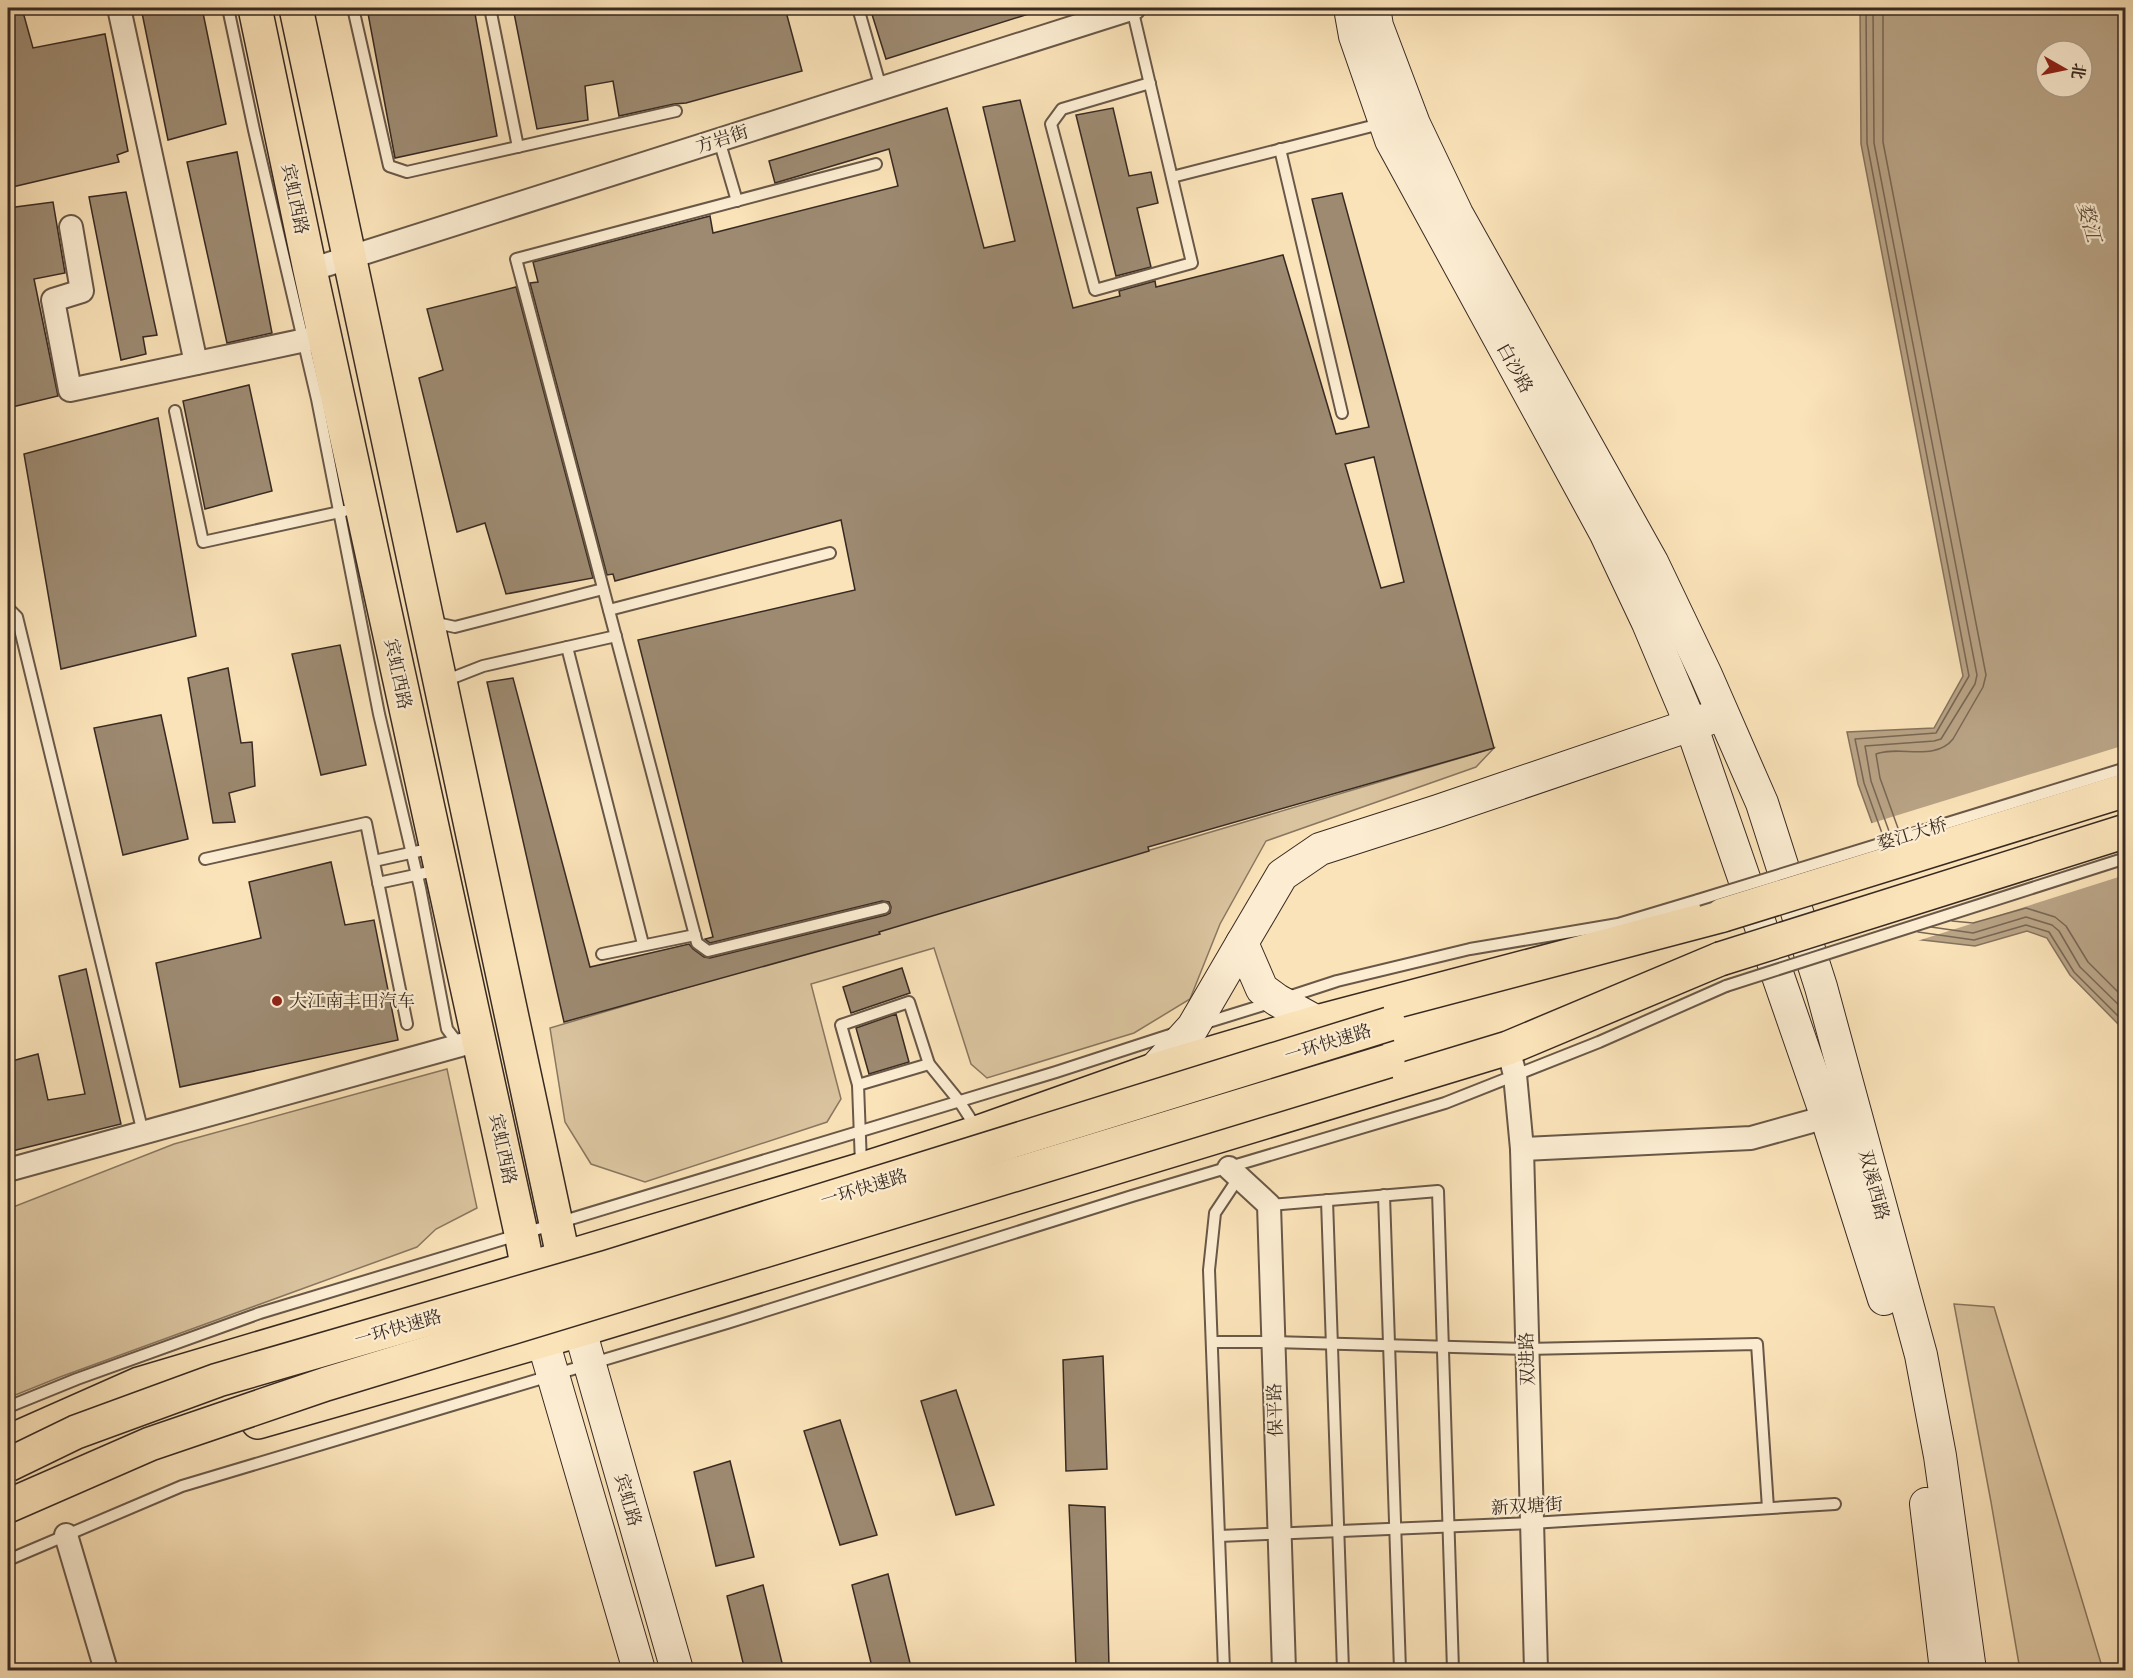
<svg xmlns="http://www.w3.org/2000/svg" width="2133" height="1678" viewBox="0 0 2133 1678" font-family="Alegreya,'Noto Serif SC',serif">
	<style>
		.green { fill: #dac49f; stroke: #897760; stroke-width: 1.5 }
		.water { fill: #b9a486; stroke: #85735e; stroke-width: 1.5; fill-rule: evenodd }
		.pier { fill: #fbe3b9 }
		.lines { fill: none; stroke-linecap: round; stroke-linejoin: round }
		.shore { stroke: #786754; stroke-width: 1.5 }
		.building { fill: #9d8a71; stroke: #382a22; stroke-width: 1.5; fill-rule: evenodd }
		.lane-casing { stroke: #695848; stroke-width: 14 }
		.street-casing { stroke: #695848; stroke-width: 26 }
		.secondary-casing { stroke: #382a22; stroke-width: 34 }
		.primary-casing { stroke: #382a22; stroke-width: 36 }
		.highway-casing { stroke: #382a22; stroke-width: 36 }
		.lane { stroke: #fcedd2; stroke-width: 10 }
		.street { stroke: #fcedd2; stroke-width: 22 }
		.secondary { stroke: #fcedd2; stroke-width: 32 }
		.primary { stroke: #fbe3b9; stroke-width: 33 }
		.highway { stroke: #fbe3b9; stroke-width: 33 }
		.lane-bridge-casing { stroke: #695848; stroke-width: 14; stroke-linecap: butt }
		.highway-bridge-casing { stroke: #382a22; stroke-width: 36; stroke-linecap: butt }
		.lane-bridge { stroke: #fcedd2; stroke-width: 10 }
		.highway-bridge { stroke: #fbe3b9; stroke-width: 33 }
		.poi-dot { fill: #8f2418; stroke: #fcedd2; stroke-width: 2 }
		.labels { text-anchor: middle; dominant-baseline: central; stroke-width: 4.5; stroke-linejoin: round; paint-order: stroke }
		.street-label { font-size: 18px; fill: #382a22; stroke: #fcedd2 }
		.poi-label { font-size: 18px; fill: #382a22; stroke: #fcedd2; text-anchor: start }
		.water-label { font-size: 20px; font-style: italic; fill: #5f4f40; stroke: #fcedd2 }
	</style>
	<rect width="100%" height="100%" fill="#fbe3b9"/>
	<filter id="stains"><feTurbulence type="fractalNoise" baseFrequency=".00333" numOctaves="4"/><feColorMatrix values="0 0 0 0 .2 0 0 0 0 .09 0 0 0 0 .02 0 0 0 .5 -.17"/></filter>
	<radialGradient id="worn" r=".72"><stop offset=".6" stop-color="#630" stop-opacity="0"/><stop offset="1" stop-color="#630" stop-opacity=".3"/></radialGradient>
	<g class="green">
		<polygon points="1494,748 1476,767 1266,841 1220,924 1190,999 1134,1033 987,1078 971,1064 934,948 811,984 841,1099 827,1122 645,1182 591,1164 565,1122 550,1028"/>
		<polygon points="447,1069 477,1208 436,1229 417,1247 60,1377 8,1398 8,1209 174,1144"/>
		<polygon points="1954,1304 1994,1307 2103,1670 2020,1670 1991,1502"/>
	</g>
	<path class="water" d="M1860,8h265v1064l-6,-47 -49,-50 -23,-37 -20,-7 -52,15 -61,-7 -56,-155 -11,-52 87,-4 29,-52 -102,-532zM2046,51h36v36h-36z"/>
	<polygon class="pier" points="2125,745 2125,875 1914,942 1912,941 1869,824"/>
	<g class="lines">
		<g class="shore">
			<polyline points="1866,8 1867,143 1969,676 1936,733 1855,739 1864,783 1883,836"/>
			<polyline points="1873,8 1874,143 1977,675 1975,684 1941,739 1934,741 1865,746 1871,781 1890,834"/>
			<path d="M1883,8v134l103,533 -3,12 -30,52c-18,23 -54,6 -77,15l4,24 19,53"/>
			<polyline points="1952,921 1973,923 2026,908 2055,917 2066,926 2088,962 2126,1000"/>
			<polyline points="1931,927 1973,933 2026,917 2052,925 2059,931 2080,967 2126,1012"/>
			<polyline points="1918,932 1974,940 2026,925 2049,932 2074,972 2123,1021 2126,1027"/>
		</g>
	</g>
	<g class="building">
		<polygon points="141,8 202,8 226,124 168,140"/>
		<polygon points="367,8 474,8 497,136 395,158"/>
		<polygon points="513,8 785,8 802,71 686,103 674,104 619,116 613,81 585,86 588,120 537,129"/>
		<polygon points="870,8 911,8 912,11 923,8 1037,8 1038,11 886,59"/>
		<polygon points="23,12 33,48 105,34 128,151 117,155 119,162 8,188 8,16"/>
		<path d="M1020,100l53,208 47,-12 -1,-5 36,-10 1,6 127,-32 53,179 33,-7 -57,-228 30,-6 152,555 -346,99 1,4 -270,81 1,2 -316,88 -77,-340 26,-4 77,289 99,-23 4,5 11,8 6,1 176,-43 4,-2 1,-6 -2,-5 -7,-1 -172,42 -5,-4 8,-2 -75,-297 217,-50 -14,-70 -226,61 -2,-7 -6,1 -77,-292 8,-1 -5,-20 177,-46 3,17 185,-47 -9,-37 -114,34 -6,-22 178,-53 37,140 31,-7 -32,-134zM1374,457l30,125 -23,6 -36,-124z"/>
		<polygon points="1113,108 1129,176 1151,172 1158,203 1137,208 1151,267 1116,276 1076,115"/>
		<polygon points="237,152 272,333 227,343 187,162"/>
		<polygon points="126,192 157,335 143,337 146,354 121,360 89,197"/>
		<polygon points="53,202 65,273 34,279 58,396 8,408 8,208"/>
		<polygon points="516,287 593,578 506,594 485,523 457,532 419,378 443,370 427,309"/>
		<polygon points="249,385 272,491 205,509 183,401"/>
		<polygon points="158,418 196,636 61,669 24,454"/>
		<polygon points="340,645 366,765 321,775 292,654"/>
		<polygon points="228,668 241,743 252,742 255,786 229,793 235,822 213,823 188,678"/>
		<polygon points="161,715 188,839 123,855 94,728"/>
		<polygon points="331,862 345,925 374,920 398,1040 180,1087 156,963 261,938 249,882"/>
		<polygon points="902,968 910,993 851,1013 843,987"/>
		<polygon points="86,969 121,1124 8,1152 8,1062 38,1054 48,1100 85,1094 59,976"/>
		<polygon points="896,1014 909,1062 869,1074 856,1028"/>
		<polygon points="1103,1356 1107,1469 1066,1471 1063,1360"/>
		<polygon points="956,1390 994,1505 956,1515 921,1401"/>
		<polygon points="840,1420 877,1535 840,1545 804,1431"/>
		<polygon points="730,1461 754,1557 716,1566 694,1472"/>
		<polygon points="1069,1505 1105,1507 1109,1666 1076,1667"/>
		<polygon points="888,1574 912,1671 873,1671 852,1585"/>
		<polygon points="763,1585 784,1671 745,1671 727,1596"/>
	</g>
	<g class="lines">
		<g class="lane-casing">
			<g id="lane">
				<polyline points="228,8 254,130 317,399 379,714 420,888 447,1029 460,1046"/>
				<polyline points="353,8 389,166 407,172 676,111"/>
				<polyline points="490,8 518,147"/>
				<polyline points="858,8 881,88"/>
				<polyline points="1132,8 1192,263 1095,290 1051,124 1062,109 1150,83"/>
				<polyline points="719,140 737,201"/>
				<polyline points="1280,149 1342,413"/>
				<polyline points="876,164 516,259 697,943 708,951 884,908"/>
				<polyline points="1172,177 1384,123"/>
				<polyline points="175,411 203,542 344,511"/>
				<polyline points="8,608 17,617 143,1133"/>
				<polyline points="609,610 830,553"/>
				<polyline points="432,622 455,627 603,589"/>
				<polyline points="567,647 643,944"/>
				<polyline points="442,682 483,666 616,636"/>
				<polyline points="205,859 366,823 407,1024"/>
				<polyline points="374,861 433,848"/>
				<polyline points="378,883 439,870"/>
				<polyline points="602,954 695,935"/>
				<polyline points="1285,998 1337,981 1470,949 1618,924 1698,900"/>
				<polyline points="1202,1024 1270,1003"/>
				<polyline points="858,1085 841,1025 909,1002 929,1064"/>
				<polyline points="861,1164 858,1085 929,1064 959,1101 977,1129"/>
				<polyline points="1384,1195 1400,1670"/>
				<polyline points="1327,1200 1343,1670"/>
				<polyline points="1269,1205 1438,1191 1453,1670"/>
				<polyline points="1212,1342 1273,1342 1526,1349 1757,1344 1768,1508"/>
				<polyline points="8,1407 77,1379 260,1313 1056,1072 1176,1033"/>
				<polyline points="1219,1536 1532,1523 1835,1504"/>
				<polyline points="8,1560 182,1486 727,1323 1132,1196 1445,1103 1599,1042 1726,986"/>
				<polyline points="1224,1670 1209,1270 1215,1213 1239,1177"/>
			</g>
		</g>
		<g class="street-casing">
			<g id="street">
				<polyline points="119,8 196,363"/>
				<polyline points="71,227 82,291 53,300 70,390 324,336"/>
				<polyline points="310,270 1134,8"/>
				<polyline points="1508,1048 1515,1075 1522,1149 1536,1670"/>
				<polyline points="1522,1149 1751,1138 1841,1113"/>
				<polyline points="1229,1168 1269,1205 1284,1670"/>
				<polyline points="8,1170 479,1040"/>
				<polyline points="66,1535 106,1670"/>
			</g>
		</g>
		<g class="secondary-casing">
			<g id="secondary">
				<polyline points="1350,8 1355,36 1391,140 1605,532 1648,623 1691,725 1822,1103 1884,1299"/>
				<polyline points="1374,8 1377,26 1414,124 1457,214 1652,562 1706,675 1762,803 1821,987 1921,1355 1940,1456 1970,1670"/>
				<polyline points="1242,943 1282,875 1320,849 1438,811 1711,718"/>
				<polyline points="1154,1070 1193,1027 1242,943 1262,989 1277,1000 1317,1022"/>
				<polyline points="580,1330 677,1670"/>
				<polyline points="543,1341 639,1670"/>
				<polyline points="1926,1504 1946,1670"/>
			</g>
		</g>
		<g class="primary-casing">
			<g id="primary">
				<polyline points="255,8 310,270 521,1233 533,1296"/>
				<polyline points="296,8 569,1284"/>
			</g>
		</g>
		<g class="highway-casing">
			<g id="highway">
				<polyline points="258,1422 580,1330 1508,1048 1720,959"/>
				<polyline points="8,1442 139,1384 860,1170 979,1132 1154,1070 1317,1022 1723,915"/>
			</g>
		</g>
		<use href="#lane" class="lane"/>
		<use href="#street" class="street"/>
		<use href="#secondary" class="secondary"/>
		<use href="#primary" class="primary"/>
		<use href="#highway" class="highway"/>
		<g class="lane-bridge-casing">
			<g id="lane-bridge">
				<polyline points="1698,900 2126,768"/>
				<polyline points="1726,986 2126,858"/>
			</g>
		</g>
		<g class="highway-bridge-casing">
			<g id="highway-bridge">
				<polyline points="1723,915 2126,790"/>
				<polyline points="1720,959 2126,831"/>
				<polyline points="8,1465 76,1432 218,1380 608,1267 1389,1024"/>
				<polyline points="8,1506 150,1444 326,1384 1388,1061"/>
			</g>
		</g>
		<use href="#lane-bridge" class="lane-bridge"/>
		<use href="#highway-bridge" class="highway-bridge"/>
	</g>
	<circle class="poi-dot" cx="277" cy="1001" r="6"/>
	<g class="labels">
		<g class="street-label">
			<text transform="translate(722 139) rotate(-18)">方岩街</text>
			<text transform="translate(295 199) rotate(78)">宾虹西路</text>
			<text transform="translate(1515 368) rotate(61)">白沙路</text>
			<text transform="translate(398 674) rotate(78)">宾虹西路</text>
			<text transform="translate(1912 834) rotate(-17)">婺江大桥</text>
			<text transform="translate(1328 1043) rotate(-17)">一环快速路</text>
			<text transform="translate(503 1149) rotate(78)">宾虹西路</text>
			<text transform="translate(1874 1185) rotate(75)">双溪西路</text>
			<text transform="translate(864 1188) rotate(-17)">一环快速路</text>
			<text transform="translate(398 1328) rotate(-16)">一环快速路</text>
			<text transform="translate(1527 1359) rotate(-92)">双进路</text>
			<text transform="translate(1275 1410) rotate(-92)">保平路</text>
			<text transform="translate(628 1500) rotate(74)">宾虹路</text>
			<text transform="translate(1527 1506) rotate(-3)">新双塘街</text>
		</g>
		<g class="poi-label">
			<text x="289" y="1001">大江南丰田汽车</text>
		</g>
		<g class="water-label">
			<text transform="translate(2089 222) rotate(75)">婺江</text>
		</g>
	</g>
	<rect width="2133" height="1678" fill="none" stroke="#fbe3b9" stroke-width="30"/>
	<rect x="9" y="9" width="2115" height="1660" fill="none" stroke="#382a22" stroke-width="3"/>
	<rect x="15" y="15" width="2103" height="1648" fill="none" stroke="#382a22" stroke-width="1.5"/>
	<g transform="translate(2064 69) rotate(99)"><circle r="28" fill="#fcedd2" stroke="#ae9f8c" stroke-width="1.5"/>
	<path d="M0-4.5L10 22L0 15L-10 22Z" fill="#8f2418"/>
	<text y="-9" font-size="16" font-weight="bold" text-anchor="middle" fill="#382a22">北</text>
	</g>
	<rect width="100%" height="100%" filter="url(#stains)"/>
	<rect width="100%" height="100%" fill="url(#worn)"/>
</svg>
